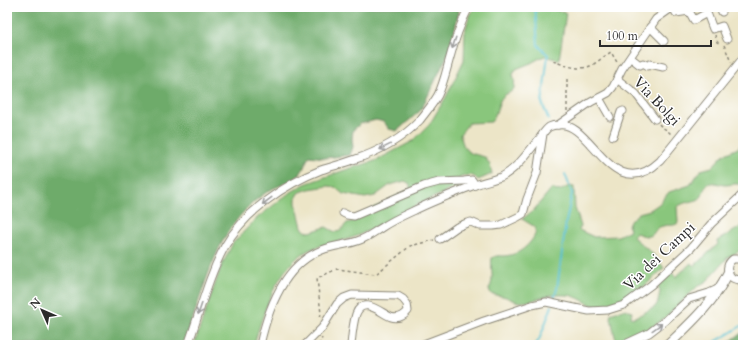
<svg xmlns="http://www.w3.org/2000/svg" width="750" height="352" viewBox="0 0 750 352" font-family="Cardo,serif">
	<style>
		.green { fill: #89c67b; stroke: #5a7853; fill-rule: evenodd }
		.forest { fill: #6eab6b; stroke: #4c6b4b }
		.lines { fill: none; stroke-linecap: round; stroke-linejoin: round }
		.stream { stroke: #56c1d1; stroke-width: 2 }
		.minor-casing { stroke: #8c8879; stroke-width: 9 }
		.major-casing { stroke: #8c8879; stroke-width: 11 }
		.path { stroke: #8c8879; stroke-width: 1.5; stroke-dasharray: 3 3; stroke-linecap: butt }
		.minor { stroke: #fff; stroke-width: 7 }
		.major { stroke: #fff; stroke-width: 9 }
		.oneway { stroke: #a0a0a0 }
		.labels { text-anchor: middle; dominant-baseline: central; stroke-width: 3; stroke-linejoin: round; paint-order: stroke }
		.street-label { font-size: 15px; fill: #2b2b2b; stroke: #fff }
	</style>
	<rect width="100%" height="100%" fill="#fff"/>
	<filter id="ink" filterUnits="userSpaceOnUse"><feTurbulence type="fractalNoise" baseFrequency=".025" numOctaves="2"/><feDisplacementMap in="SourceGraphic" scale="8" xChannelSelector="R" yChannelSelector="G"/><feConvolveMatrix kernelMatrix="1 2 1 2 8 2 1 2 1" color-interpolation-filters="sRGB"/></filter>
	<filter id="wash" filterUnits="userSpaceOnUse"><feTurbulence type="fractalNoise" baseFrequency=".012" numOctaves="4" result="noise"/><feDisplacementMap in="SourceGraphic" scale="16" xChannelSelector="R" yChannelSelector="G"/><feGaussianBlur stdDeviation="0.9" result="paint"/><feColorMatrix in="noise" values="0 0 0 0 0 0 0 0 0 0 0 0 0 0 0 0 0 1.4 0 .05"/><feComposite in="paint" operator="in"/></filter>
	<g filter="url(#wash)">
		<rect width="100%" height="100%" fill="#ece5c7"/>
		<g class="green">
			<path d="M475,7h76l1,2 14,4 -7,47 -14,-4 -5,2 -9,5 -15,6 -3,5c6,24 -7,14 -13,27 -3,7 -4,15 -9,21l-22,1 -9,11c5,19 6,18 25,23l5,8 2,9 -14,6c-6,-7 -11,-5 -19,-2l1,7c-18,9 -36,16 -53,25 -16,8 -32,18 -48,25 -16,7 -34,8 -50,15 -32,16 -46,63 -55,95h-60l27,-78 12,-24 24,-25 31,-24 17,-10 43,-15 27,-8 38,-20 16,-16 17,-28 18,-37 1,-29 4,-14zM405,181l5,3v5l-50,26 -3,5 -10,3 -7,8 -5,1 -9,-5 -16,5 -5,-1 -3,-4 -6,-24v-6l2,-4 11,-4 20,-3 6,1 8,7 22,4 10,-2 15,-11z"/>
			<path d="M743,141v45c-7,-4 -11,-1 -18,-1 -6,0 -12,-5 -18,0 -5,4 -2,12 -10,15 -7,2 -13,2 -20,7l1,16c-5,4 -9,1 -15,3 -14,3 -4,16 -27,7l-3,4 21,18 10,13c-15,14 -42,42 -64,39 -12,-1 -22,-12 -34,-12 -5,0 -11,0 -15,0 -10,2 -20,7 -30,7 -6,0 -10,-3 -15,-5 -4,-1 -10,-2 -15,-3l-2,-5c6,-10 1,-19 3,-31 5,-3 7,-2 12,-2 12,-1 20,-6 27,-15 4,-5 5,-8 4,-14l-13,-8 11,-8 19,-23c5,6 11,1 17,-2l5,1 1,21 6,18 -2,4 15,7 24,-1 12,-6 -2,-5 3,-5 8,-7 11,-3 9,-6 10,-12 21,-7 11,-15 11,-3 11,-12 15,-7z"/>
			<path d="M743,223v26l-15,8 -21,24 -9,5 -33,32 -24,16 -18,9 -6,-1c-4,-9 -4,-19 -7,-28l16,-5 6,3 -1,5 3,1 21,-11 3,-5 2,-11 -3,-7 14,-12 5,5 15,-14 3,3 24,-22 -1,-3 22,-13z"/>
		</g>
		<g class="forest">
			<path d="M7,7h451l1,5 -10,40 -28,58 -24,21 -8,-2 -5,-7 -8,-2 -16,4 -7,6 -1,9 1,8 -3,8 -25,3 -16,-2c-4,7 -5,15 -12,21 -7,6 -17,8 -25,12 -13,7 -27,20 -36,32 -26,32 -37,86 -53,124h-176z"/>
			<polygon points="743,332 743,345 725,345"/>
		</g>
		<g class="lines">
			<g class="stream">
				<polyline points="535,7 538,45 548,55 542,103 549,120"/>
				<polyline points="553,301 557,289 566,222 572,193 565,174"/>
				<polyline points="535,345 539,340 552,306"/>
				<polyline points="710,345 743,325"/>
			</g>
		</g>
	</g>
	<g filter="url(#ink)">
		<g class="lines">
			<g class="minor-casing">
				<g id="minor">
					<polyline points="673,7 676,13 689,11 694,20 707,13 713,29 722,26 727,39"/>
					<polyline points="720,7 722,12"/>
					<polyline points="650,27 664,41"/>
					<polyline points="631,58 640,65 643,63 648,66 650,64 663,67"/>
					<polyline points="617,79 636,94 655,119"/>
					<polyline points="599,98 610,117"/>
					<polyline points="558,125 591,102 608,93 613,87 622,69 656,19 673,7"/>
					<polyline points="613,136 621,112 623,111"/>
					<polyline points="343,213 347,215 354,216 424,186 439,182 464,181 472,180 475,185"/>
					<polyline points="440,239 457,227 467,223 471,222 480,226 493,226 501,225 518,217 523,214 527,199 537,173 543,134"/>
					<path d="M743,259h-10c-11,8 -4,24 10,20"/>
					<path d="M188,345c12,-33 20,-68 37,-99 20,-35 60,-62 96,-76 11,-4 22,-6 32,-10 25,-8 49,-21 67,-40 6,-8 13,-16 18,-25 5,-10 8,-23 11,-34 5,-19 11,-37 20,-54"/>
					<path d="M260,345c8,-36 24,-81 62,-95 12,-5 26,-5 38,-10 8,-3 14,-8 21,-12 10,-7 21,-12 32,-17 20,-10 41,-18 62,-26 8,-3 17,-5 26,-8 16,-8 27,-25 38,-38 3,-4 6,-9 10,-12 2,-1 7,-2 9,-2 33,-6 53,82 102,36l83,-103"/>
					<path d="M305,345l17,-17 15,-24 7,-6 8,-3 46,1 5,3 4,5 1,7c-4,5 -10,8 -17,6 -9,-3 -28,-22 -35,-3 -3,9 -4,21 -5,31"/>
					<polyline points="421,345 484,321 532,305 546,302 589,311 608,310 624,305 651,285 691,248 711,224 743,194"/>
					<polyline points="623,345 649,333 666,320 689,299 709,293 720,288"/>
				</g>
			</g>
			<g class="major-casing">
				<g id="major">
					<polyline points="742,280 743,282"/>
					<path d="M668,345c23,-22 46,-43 60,-72"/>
				</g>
			</g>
			<g class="path">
				<polyline points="715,35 717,42 721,44"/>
				<polyline points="724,45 731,62"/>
				<path d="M553,61c11,4 25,10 37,5 7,-3 14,-10 21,-14l7,12"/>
				<polyline points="567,79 567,111"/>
				<polyline points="644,93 650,86"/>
				<path d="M659,124c4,5 10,6 13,12"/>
				<polyline points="320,317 321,314 317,278 337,269 376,274 410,246 434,240"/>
				<polyline points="319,345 322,338"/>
			</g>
			<use href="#minor" class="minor"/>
			<use href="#major" class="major"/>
		</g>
		<defs><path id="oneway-shaft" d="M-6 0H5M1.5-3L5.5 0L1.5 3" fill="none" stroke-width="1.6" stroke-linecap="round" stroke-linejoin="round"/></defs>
		<g class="oneway">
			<use href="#oneway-shaft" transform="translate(454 43) rotate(108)"/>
			<use href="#oneway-shaft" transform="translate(385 147) rotate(154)"/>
			<use href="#oneway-shaft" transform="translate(267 201) rotate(143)"/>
			<use href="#oneway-shaft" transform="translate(200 309) rotate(109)"/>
			<use href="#oneway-shaft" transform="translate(657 327) rotate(-36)"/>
		</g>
	</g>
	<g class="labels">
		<g class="street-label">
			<text transform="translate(657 101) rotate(47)">Via Bolgi</text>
			<text transform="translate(659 256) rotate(-43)">Via dei Campi</text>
		</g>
	</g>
	<rect width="750" height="352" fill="none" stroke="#fff" stroke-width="24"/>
	<g transform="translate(42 310) rotate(315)" stroke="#ffffff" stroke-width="3" paint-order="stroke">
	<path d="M0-3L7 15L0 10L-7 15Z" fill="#2b2b2b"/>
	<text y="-6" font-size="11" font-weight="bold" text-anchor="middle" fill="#2b2b2b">N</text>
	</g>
	<path d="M600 40v6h111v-6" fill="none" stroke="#2b2b2b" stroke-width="2"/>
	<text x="606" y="40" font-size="12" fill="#2b2b2b" stroke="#ffffff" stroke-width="3" paint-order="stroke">100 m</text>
</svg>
